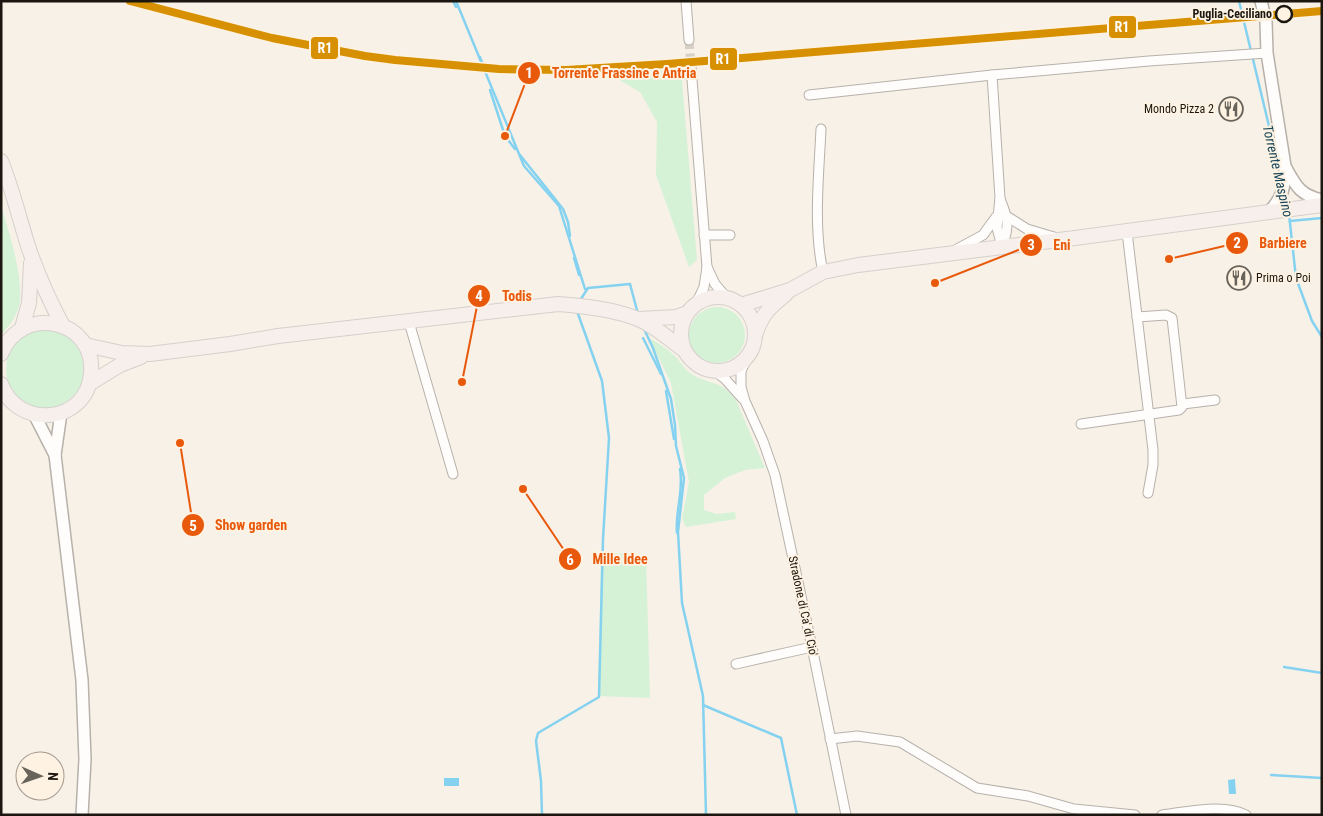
<svg xmlns="http://www.w3.org/2000/svg" width="1323" height="816" viewBox="0 0 1323 816" font-family="'Roboto Condensed',sans-serif">
	<style>
		.green { fill: #d5f2d7 }
		.water { fill: #85d2f0 }
		.lines { fill: none; stroke-linecap: round; stroke-linejoin: round }
		.stream { stroke: #85d2f0; stroke-width: 2.5 }
		.minor-tunnel { stroke: #d7d0c7; stroke-width: 9; stroke-dasharray: 9 4.5; stroke-linecap: butt }
		.minor-casing { stroke: #b7b1aa; stroke-width: 11 }
		.tertiary-casing { stroke: #b7b1aa; stroke-width: 14 }
		.primary-casing { stroke: #d4d0cc; stroke-width: 16 }
		.minor { stroke: #fefdfc; stroke-width: 9 }
		.tertiary { stroke: #fefdfc; stroke-width: 11 }
		.primary { stroke: #f6efec; stroke-width: 14 }
		.rail-1-casing { stroke: #fef2e2; stroke-width: 11 }
		.rail-1 { stroke: #d69002; stroke-width: 8 }
		.stop-dot { fill: #fef2e2; stroke: #1b160f; stroke-width: 2.5 }
		.labels { text-anchor: middle; dominant-baseline: central; stroke-width: 4; stroke-linejoin: round; paint-order: stroke }
		.stop-label { font-size: 12px; font-weight: bold; fill: #1b160f; stroke: #fef2e2; text-anchor: end }
		.poi-label { font-size: 12px; fill: #1b160f; stroke: #fef2e2; text-anchor: end }
		.street-label { font-size: 12px; fill: #1b160f; stroke: #fef2e2 }
		.water-label { font-size: 14px; font-style: italic; fill: #18475c; stroke: #fef2e2 }
		.leader { fill: none; stroke: #e8590c; stroke-width: 2 }
		.callout-dot { fill: #e8590c; stroke: #fef2e2; stroke-width: 2 }
		.mark-label { font-size: 15px; text-anchor: middle; font-weight: bold; fill: #fff }
		.callout-label { font-size: 14px; text-anchor: middle; font-weight: bold; fill: #e8590c; stroke: #fef2e2; stroke-width: 4; stroke-linejoin: round; paint-order: stroke }
		.line-badge { stroke: #fef2e2; stroke-width: 2 }
		.badge-label { font-size: 14px; text-anchor: middle; font-weight: bold; fill: #fff }
	</style>
	<rect width="100%" height="100%" fill="#f8f1e8"/>
	<g class="green">
		<polygon points="681,68 697,260 689,267 656,175 657,122 640,92 609,74"/>
		<path d="M1,207c8,22 24,77 18,99 -3,12 -10,20 -18,29z"/>
		<circle cx="717" cy="335" r="28"/>
		<circle cx="45" cy="369" r="39"/>
		<path d="M649,338c10,5 20,12 28,20 4,5 8,11 13,15 19,13 29,5 46,27l29,68 -20,2 -20,8 -21,17v15l12,4 19,-2 1,7 -50,8 -4,-8 7,-37 -18,-99z"/>
		<polygon points="601,552 646,556 650,698 598,696"/>
	</g>
	<g class="water">
		<rect x="444" y="778" width="15" height="8"/>
		<polygon points="1235,779 1236,794 1229,794 1228,780"/>
	</g>
	<g class="lines">
		<g class="stream">
			<polyline points="453,1 456,7"/>
			<polyline points="456,1 524,166 559,206 585,289 586,289"/>
			<polyline points="1239,1 1280,172"/>
			<polyline points="480,57 485,70"/>
			<polyline points="490,90 505,136 515,149"/>
			<polyline points="520,155 563,209 568,222 570,236"/>
			<polyline points="1289,214 1296,278 1312,321 1322,337"/>
			<polyline points="1290,221 1322,218"/>
			<polyline points="574,258 579,275"/>
			<polyline points="588,288 630,284 638,314"/>
			<polyline points="579,302 588,288"/>
			<polyline points="644,329 653,348 671,399 675,425 676,446 684,478 678,532 682,603 703,696 706,815"/>
			<polyline points="643,338 661,374"/>
			<polyline points="666,391 674,439"/>
			<path d="M677,533c-2,-21 7,-42 3,-64"/>
			<polyline points="1284,667 1322,673"/>
			<polyline points="703,705 781,738 797,815"/>
			<polyline points="1271,775 1322,778"/>
			<polyline points="542,815 541,781 536,741 538,733 599,697 603,539 609,438 602,381 577,311"/>
		</g>
		<polyline class="minor-tunnel" points="689,40 691,67"/>
		<g class="minor-casing">
			<g id="minor">
				<polyline points="686,1 689,40"/>
				<polyline points="691,67 707,267 704,287 696,304"/>
				<polyline points="809,95 992,75"/>
				<path d="M821,129c-2,45 -8,98 2,143"/>
				<path d="M1000,199c8,19 10,27 2,47"/>
				<polyline points="1008,217 1027,229 1054,237"/>
				<polyline points="1127,232 1153,450 1153,465 1148,493"/>
				<polyline points="704,235 730,235"/>
				<polyline points="1002,246 997,228 1000,198 992,75 1149,61 1267,53"/>
				<polyline points="957,249 983,235 996,217"/>
				<polyline points="707,267 715,284 727,298"/>
				<polyline points="409,322 453,474"/>
				<polyline points="747,358 741,371 741,387 745,401 763,441 775,475 812,647 846,815"/>
				<polyline points="716,372 725,379 743,399"/>
				<polyline points="1183,404 1215,400"/>
				<polyline points="1081,424 1179,410 1182,407 1172,318 1166,315 1137,317"/>
				<polyline points="736,664 812,647"/>
				<polyline points="830,739 857,736 900,742 977,788 1028,796 1074,809 1135,815"/>
				<path d="M1162,815c24,-3 62,-12 84,0"/>
			</g>
		</g>
		<g class="tertiary-casing">
			<g id="tertiary">
				<path d="M1261,1l5,21 1,31 18,113c0,22 -2,31 -17,47"/>
				<path d="M1286,168c10,18 14,27 36,32"/>
				<polyline points="61,413 55,455 82,680 85,759 82,815"/>
				<polyline points="34,414 55,455"/>
			</g>
		</g>
		<g class="primary-casing">
			<g id="primary">
				<path d="M1,161c12,29 19,61 29,91 9,25 20,50 33,74"/>
				<circle cx="718" cy="334" r="37"/>
				<polyline points="741,305 790,290 823,272 858,265 1075,238 1322,205"/>
				<polyline points="639,319 676,317 687,313"/>
				<polyline points="22,328 29,303 31,263"/>
				<path d="M756,333c6,-19 14,-26 30,-39"/>
				<path d="M85,345l37,8 28,1 80,-10 48,-8 280,-32c26,2 55,5 80,15 17,7 32,21 46,31"/>
				<path d="M1,354c20,-51 95,-35 90,19 -3,50 -73,58 -90,11"/>
				<polyline points="89,384 120,365 141,357"/>
			</g>
		</g>
		<use href="#minor" class="minor"/>
		<use href="#tertiary" class="tertiary"/>
		<use href="#primary" class="primary"/>
		<g class="rail-1-casing">
			<polyline id="rail-1" points="130,1 272,38 365,56 395,60 499,69 566,70 667,64 1322,11"/>
		</g>
		<use href="#rail-1" class="rail-1"/>
	</g>
	<defs>
		<g id="restaurant-ring" transform="scale(1.25)"><circle r="9.5" fill="#fef2e2" stroke="#68635b" stroke-width="1.5"/><path d="M-5-6h1v4h1v-4h1v4h1v-4h1v5L-1.5 .5V6h-2V.5L-5-1ZM5-6V6H3V1.5H1.5Q1.5-4 5-6Z" fill="#68635b"/></g>
	</defs>
	<g fill-rule="evenodd">
		<use href="#restaurant-ring" x="1231" y="109"/>
		<use href="#restaurant-ring" x="1239" y="278"/>
	</g>
	<circle class="stop-dot" cx="1284" cy="14" r="8"/>
	<g class="labels">
		<g class="stop-label">
			<text x="1272" y="14">Puglia-Ceciliano</text>
		</g>
		<g class="poi-label">
			<text x="1214" y="109">Mondo Pizza 2</text>
			<text x="1256" y="278" text-anchor="start">Prima o Poi</text>
		</g>
		<g class="street-label">
			<text transform="translate(803 606) rotate(78)">Stradone di Ca' di Cio'</text>
		</g>
		<g class="water-label">
			<text transform="translate(1278 171) rotate(77)">Torrente Maspino</text>
		</g>
	</g>
	<path class="leader" d="M505 136L529 73M1169 259L1237 243M935 283L1031 245M462 382L479 296M180 443L193 525M523 489L570 559"/>
	<g class="callout-dot">
		<circle cx="505" cy="136" r="5"/>
		<circle cx="1169" cy="259" r="5"/>
		<circle cx="935" cy="283" r="5"/>
		<circle cx="462" cy="382" r="5"/>
		<circle cx="180" cy="443" r="5"/>
		<circle cx="523" cy="489" r="5"/>
		<circle cx="529" cy="73" r="12"/>
		<circle cx="1237" cy="243" r="12"/>
		<circle cx="1031" cy="245" r="12"/>
		<circle cx="479" cy="296" r="12"/>
		<circle cx="193" cy="525" r="12"/>
		<circle cx="570" cy="559" r="12"/>
	</g>
	<g class="mark-label">
		<text x="529" y="78">1</text>
		<text x="1237" y="248">2</text>
		<text x="1031" y="250">3</text>
		<text x="479" y="301">4</text>
		<text x="193" y="531">5</text>
		<text x="570" y="565">6</text>
	</g>
	<g class="callout-label">
		<text x="624" y="78">Torrente Frassine e Antria</text>
		<text x="1283" y="248">Barbiere</text>
		<text x="1062" y="250">Eni</text>
		<text x="517" y="301">Todis</text>
		<text x="251" y="530">Show garden</text>
		<text x="620" y="564">Mille Idee</text>
	</g>
	<g class="line-badge">
		<rect x="1108" y="15" width="29" height="24" rx="5" fill="#d69002"/>
		<rect x="310" y="36" width="29" height="24" rx="5" fill="#d69002"/>
		<rect x="709" y="47" width="29" height="24" rx="5" fill="#d69002"/>
	</g>
	<g class="badge-label">
		<text x="1122" y="32">R1</text>
		<text x="325" y="53">R1</text>
		<text x="723" y="64">R1</text>
	</g>
	<rect width="1323" height="816" fill="none" stroke="#1b160f" stroke-width="5"/>
	<g transform="translate(40 776) rotate(92)"><circle r="24" fill="#fef2e2" stroke="#a39a8e"/>
	<path d="M0-4L9 19L0 12L-9 19Z" fill="#68635b"/>
	<text y="-8" font-size="14" font-weight="bold" text-anchor="middle" fill="#1b160f">N</text>
	</g>
</svg>
